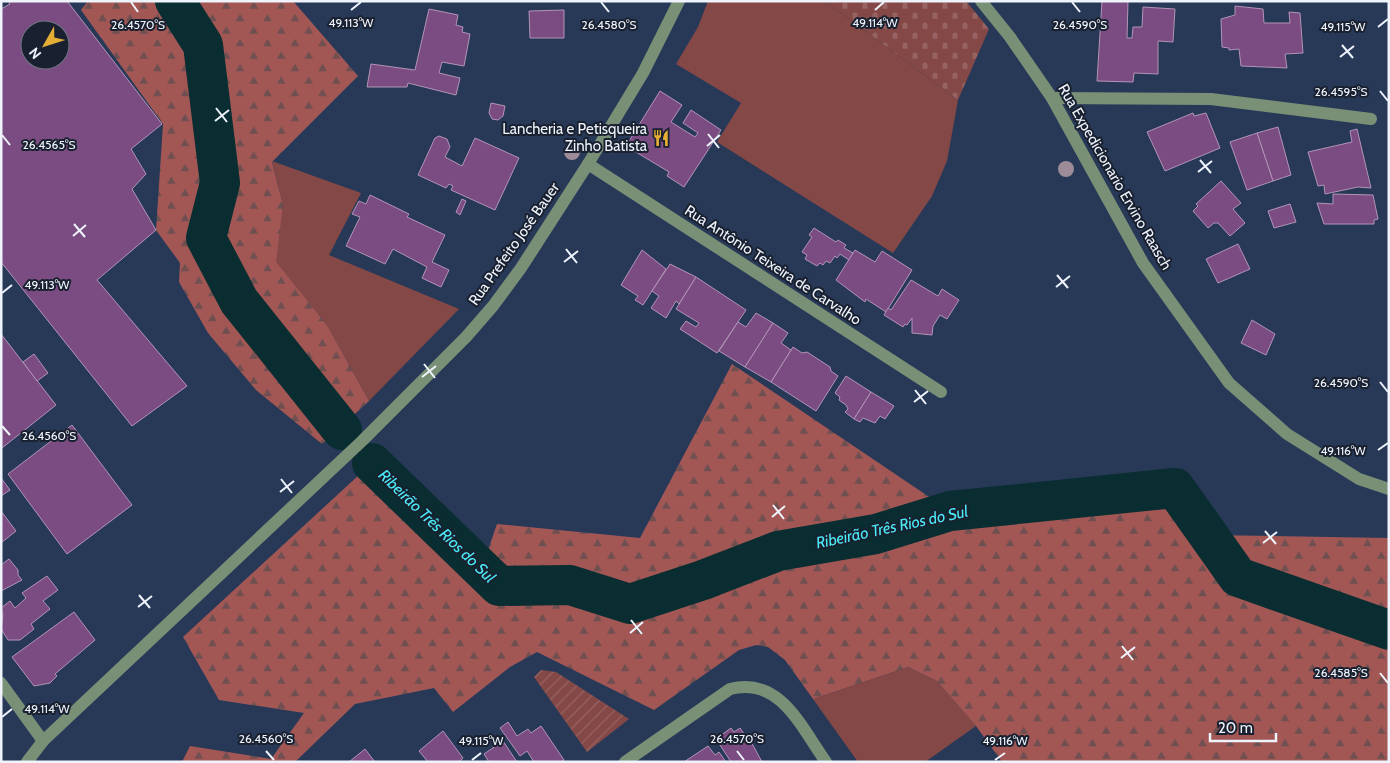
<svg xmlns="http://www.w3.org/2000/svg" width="1390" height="763" viewBox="0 0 1390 763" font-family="Cabin,sans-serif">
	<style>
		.green { fill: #844846 }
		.forest { fill: url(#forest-firs) }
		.cemetery { fill: url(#cemetery-stones) }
		.garden { fill: url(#garden-furrows) }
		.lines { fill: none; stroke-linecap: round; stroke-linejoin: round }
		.river { stroke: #092d30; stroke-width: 40 }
		.building { fill: #7b4c82; stroke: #b294b6; fill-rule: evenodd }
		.minor { stroke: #799077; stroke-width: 12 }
		.tree { fill: #9d8c98 }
		.ticks { fill: none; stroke: #eff4fc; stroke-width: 2 }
		.labels { text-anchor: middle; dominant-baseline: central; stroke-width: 4; stroke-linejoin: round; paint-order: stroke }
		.poi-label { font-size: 15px; fill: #eff4fc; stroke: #19202f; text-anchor: end }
		.street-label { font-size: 15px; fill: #eff4fc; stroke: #19202f }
		.water-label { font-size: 16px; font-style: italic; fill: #4cebf8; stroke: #19202f }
		.ticks-label { font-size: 12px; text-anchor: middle; fill: #eff4fc; stroke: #19202f; stroke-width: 4; stroke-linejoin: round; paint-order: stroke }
	</style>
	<defs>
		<pattern id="forest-firs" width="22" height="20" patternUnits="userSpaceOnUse" patternTransform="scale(1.25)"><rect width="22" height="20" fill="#a25755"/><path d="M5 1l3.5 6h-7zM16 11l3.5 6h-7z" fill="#704f50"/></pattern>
		<pattern id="cemetery-stones" width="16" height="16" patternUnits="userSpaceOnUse" patternTransform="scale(1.25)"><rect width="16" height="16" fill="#844846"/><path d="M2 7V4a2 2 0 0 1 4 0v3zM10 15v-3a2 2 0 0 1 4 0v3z" fill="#966362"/></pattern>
		<pattern id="garden-furrows" width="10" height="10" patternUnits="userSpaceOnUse" patternTransform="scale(1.25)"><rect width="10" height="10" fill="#844846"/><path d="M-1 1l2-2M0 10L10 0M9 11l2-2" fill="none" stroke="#966362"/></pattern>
	</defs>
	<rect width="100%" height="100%" fill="#283958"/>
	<g class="green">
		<polygon points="708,1 825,1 958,100 947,161 932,196 893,253 717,142 741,103 676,64 698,27"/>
		<polygon points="272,161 361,193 329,255 459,309 369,401 327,325 275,262 283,205"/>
		<polygon points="908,667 937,681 976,726 925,762 858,762 813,699"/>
	</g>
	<g class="forest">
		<polygon points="88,1 293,1 358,76 272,162 283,205 276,262 327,325 369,401 322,444 256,390 208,333 179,282 180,263 156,230 163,124 81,10"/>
		<polygon points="732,364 950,511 1175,488 1208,535 1389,538 1389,762 1002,762 976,726 937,681 908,667 813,699 785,660 768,647 756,645 739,650 654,710 537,652 510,667 453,712 434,688 355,704 295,762 182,762 190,746 271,759 304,713 219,700 183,637 372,463 482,568 497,524 640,538"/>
	</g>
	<polygon class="cemetery" points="825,1 966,1 989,29 958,100"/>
	<polygon class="garden" points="541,670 556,672 629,719 587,752 534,677"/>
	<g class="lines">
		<g class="river">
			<polyline points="175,1 203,45 220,183 206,238 239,301 342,430"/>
			<polyline points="372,463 499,586 570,585 630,604 703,580 778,551 876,534 950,511 1175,488 1238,577 1389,630"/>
		</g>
	</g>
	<g class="building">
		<path d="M8,1h59l95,123 -31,25 15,25 -14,15 24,41 -59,50 90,106 -55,40 -131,-164v-253l9,-5zM30,30h30v30h-30z"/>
		<polygon points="1102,1 1128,1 1127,38 1132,38 1133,27 1142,27 1143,7 1175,9 1173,42 1158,41 1158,74 1134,73 1133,82 1097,81"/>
		<polygon points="1235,6 1263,9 1264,23 1290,23 1289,12 1300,13 1303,53 1285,54 1287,68 1241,66 1239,49 1229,50 1229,48 1222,47 1221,19 1235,15"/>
		<polygon points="429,9 458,15 456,25 463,27 462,32 470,34 464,66 442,62 439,73 460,78 456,95 408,83 407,87 367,87 371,64 415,70"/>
		<polygon points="564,10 564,38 530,38 529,11"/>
		<polygon points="660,91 682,105 671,122 695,137 698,133 683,123 691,110 721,130 684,187 667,176 669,172 626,146"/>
		<polygon points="491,103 505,106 503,116 498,120 492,119 489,113"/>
		<polygon points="1193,113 1194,116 1206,113 1220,148 1165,171 1147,132"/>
		<polygon points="1278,127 1291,175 1273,181 1257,133"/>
		<polygon points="1357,129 1371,188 1358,187 1325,194 1324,185 1318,186 1308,152 1352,142 1350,131"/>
		<polygon points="1257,133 1273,181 1247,190 1230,142"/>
		<polygon points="439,136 447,139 450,147 445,157 462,166 475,138 519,158 495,210 451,190 453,186 449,184 446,188 418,175 435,138"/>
		<polygon points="1221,181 1241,203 1233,209 1245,223 1230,236 1218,223 1214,223 1208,228 1193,211 1198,206 1196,204"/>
		<polygon points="1333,194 1373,195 1378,219 1374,220 1374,224 1324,224 1317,203 1333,204"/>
		<polygon points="370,195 409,214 407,217 445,235 432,262 449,270 441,287 422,278 427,267 393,249 385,264 346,246 360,217 352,214 359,201 366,204"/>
		<polygon points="462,199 466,201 460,215 456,212"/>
		<polygon points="1290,204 1296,222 1274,228 1268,211"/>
		<polygon points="814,228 836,242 838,240 846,245 844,248 853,253 849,260 840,254 837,258 835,256 830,263 826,261 823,265 820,263 817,266 805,259 807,255 802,252 812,237 809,235"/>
		<polygon points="1238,244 1250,269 1218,283 1206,259"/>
		<polygon points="642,250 666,269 643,305 635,300 638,296 621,285"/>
		<polygon points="855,250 875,262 882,251 912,270 886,312 866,299 865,302 836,280"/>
		<polygon points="670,264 696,277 679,304 676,301 666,318 651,308 659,296 652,291"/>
		<polygon points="696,277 746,310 717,353 680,329 686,321 696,327 699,323 676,309"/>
		<polygon points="911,280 938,296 942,289 959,300 947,319 940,315 933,326 932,335 912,333 912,318 907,325 905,324 903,327 884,315 888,308 891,310"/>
		<polygon points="756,313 773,323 745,367 719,351 738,322 746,327"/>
		<polygon points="1252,320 1275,334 1266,355 1241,343"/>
		<polygon points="773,323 788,333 781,343 791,350 771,382 745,367"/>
		<polygon points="1,334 56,405 2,448 1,447"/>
		<polygon points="793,347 802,353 807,352 830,367 831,371 838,376 816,411 771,382"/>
		<polygon points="34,354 48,373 37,381 23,362"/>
		<polygon points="846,376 871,392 854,419 845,412 848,409 846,405 839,400 840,397 835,393"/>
		<polygon points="871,392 894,406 885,419 880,416 875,423 863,418 860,422 854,419"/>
		<polygon points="72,425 132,505 67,554 8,474"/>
		<polygon points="1,478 10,490 1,496"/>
		<polygon points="1,511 16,531 1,543"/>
		<polygon points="9,559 18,570 18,575 22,580 1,591 1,565"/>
		<polygon points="47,576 58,590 43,601 50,609 31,624 34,629 20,640 8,640 1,629 3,615 1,608 10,601 15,608 26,598 22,593"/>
		<polygon points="74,612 95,640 55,674 57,676 50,683 34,686 12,657"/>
		<polygon points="508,722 517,736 528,729 531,733 541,726 564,760 561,762 534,762 527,751 520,756 500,728"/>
		<polygon points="731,728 734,732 740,728 746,737 748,736 762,762 731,762 716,739"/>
		<polygon points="443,731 463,758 459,762 428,762 419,751"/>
		<polygon points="503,741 517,762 489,762 484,754"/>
		<polygon points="708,746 715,755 719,752 726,762 684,762"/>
		<polygon points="365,749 375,762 349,762"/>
	</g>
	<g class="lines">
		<g class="minor">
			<polyline points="981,1 1010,37 1052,98 1143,263 1229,383 1287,434 1359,479 1389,489"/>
			<polyline points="1052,98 1211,99 1371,119"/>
			<polyline points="588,164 941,392"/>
			<polyline points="1,683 43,741"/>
			<polyline points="27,762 43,741 362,441 466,337 493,306 521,268 588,164 643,73 679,1"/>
			<path d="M625,762l105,-73c50,-13 71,38 96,73"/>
		</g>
	</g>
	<g class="tree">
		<circle cx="572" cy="152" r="8"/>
		<circle cx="1066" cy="169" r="8"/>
	</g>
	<path class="ticks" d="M131,2l7,10M601,2l8,10M1072,2l8,10M351,10l10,-8M875,10l9,-8M1378,27l10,-8M1342,45l11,13M1340,57l14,-11M1380,91l8,10M216,108l11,14M215,121l14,-11M708,134l11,14M2,135l8,10M707,146l13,-11M1200,160l11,13M1198,172l14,-11M74,224l11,13M73,236l13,-11M566,249l11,14M564,262l14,-11M1057,275l11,13M1056,287l14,-11M2,293l10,-8M424,364l11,14M422,377l14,-11M1380,382l8,10M915,390l11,14M914,402l14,-11M2,426l8,9M1378,450l10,-7M281,479l11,14M280,492l14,-11M773,505l11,14M772,517l13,-11M1265,531l11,13M1263,543l14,-11M139,595l11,13M138,607l14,-11M631,620l11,14M630,633l13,-11M1122,646l11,14M1121,658l14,-11M1380,673l8,10M2,717l10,-8M266,751l8,9M737,751l7,9M472,760l9,-7M995,760l10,-7"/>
	<defs>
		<g id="restaurant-bare" transform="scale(1.35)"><path d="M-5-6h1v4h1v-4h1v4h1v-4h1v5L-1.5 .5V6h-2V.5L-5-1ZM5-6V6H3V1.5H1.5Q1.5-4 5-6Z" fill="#e4ad35" stroke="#19202f" stroke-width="2.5" paint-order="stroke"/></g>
	</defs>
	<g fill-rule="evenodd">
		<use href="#restaurant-bare" x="661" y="138"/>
	</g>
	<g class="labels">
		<g class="poi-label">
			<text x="647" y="129">Lancheria e Petisqueira<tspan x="647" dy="17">Zinho Batista</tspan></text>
		</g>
		<g class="street-label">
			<text transform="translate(1115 177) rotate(60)">Rua Expedicionario Ervino Raasch</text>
			<text transform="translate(514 244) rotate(-55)">Rua Prefeito José Bauer</text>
			<text transform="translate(773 265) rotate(33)">Rua Antônio Teixeira de Carvalho</text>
		</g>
		<g class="water-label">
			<text transform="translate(437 526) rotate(44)">Ribeirão Três Rios do Sul</text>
			<text transform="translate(892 527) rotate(-12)">Ribeirão Três Rios do Sul</text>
		</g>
	</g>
	<g class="ticks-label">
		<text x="351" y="27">49.113°W</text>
		<text x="875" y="27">49.114°W</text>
		<text x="138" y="29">26.4570°S</text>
		<text x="609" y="29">26.4580°S</text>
		<text x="1080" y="29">26.4590°S</text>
		<text x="1343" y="31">49.115°W</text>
		<text x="1341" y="96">26.4595°S</text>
		<text x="49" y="149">26.4565°S</text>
		<text x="47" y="289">49.113°W</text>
		<text x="1341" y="387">26.4590°S</text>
		<text x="49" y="440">26.4560°S</text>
		<text x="1343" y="455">49.116°W</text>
		<text x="1341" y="677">26.4585°S</text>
		<text x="47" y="713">49.114°W</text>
		<text x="266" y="743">26.4560°S</text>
		<text x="737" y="743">26.4570°S</text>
		<text x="481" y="745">49.115°W</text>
		<text x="1005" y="745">49.116°W</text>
	</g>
	<rect width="1390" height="763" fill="none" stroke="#eff4fc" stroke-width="5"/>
	<g transform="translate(45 45) rotate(231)"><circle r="24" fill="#19202f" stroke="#6f7581"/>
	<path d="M0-4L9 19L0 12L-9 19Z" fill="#e4ad35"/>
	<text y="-8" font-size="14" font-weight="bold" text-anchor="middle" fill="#eff4fc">N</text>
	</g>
	<path d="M1210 733v8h66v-8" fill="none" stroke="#eff4fc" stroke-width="2.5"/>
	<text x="1218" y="733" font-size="15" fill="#eff4fc" stroke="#19202f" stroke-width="4" paint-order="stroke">20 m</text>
</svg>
